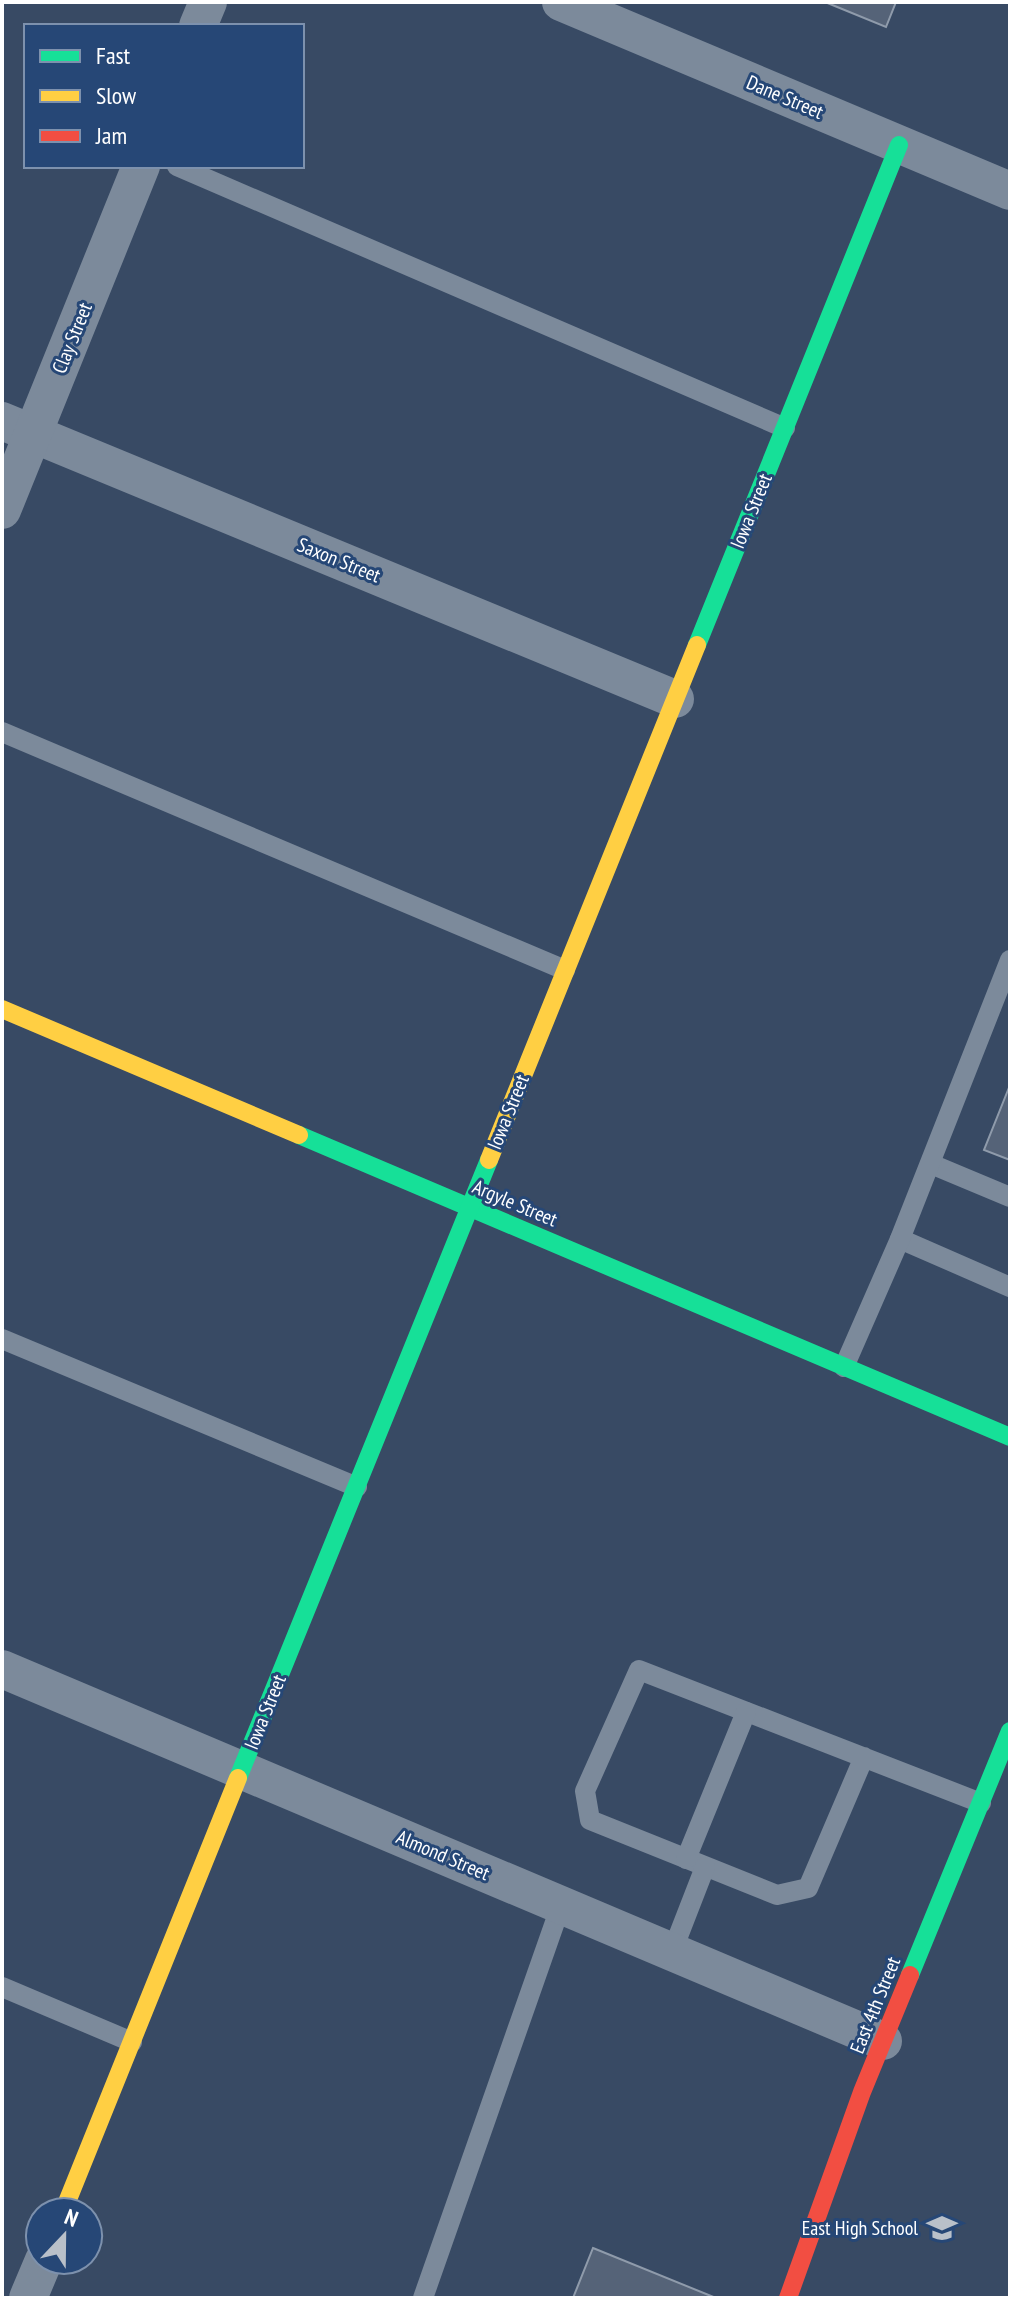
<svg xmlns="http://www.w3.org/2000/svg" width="1012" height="2300" viewBox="0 0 1012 2300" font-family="'PT Sans Narrow',sans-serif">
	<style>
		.building { fill: #556378; stroke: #8f9bab; stroke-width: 2 }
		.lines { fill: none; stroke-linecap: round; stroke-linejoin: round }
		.lane { stroke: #7c8a9b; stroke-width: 20 }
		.street { stroke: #7c8a9b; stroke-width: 38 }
		.fast { stroke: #16e098; stroke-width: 18 }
		.slow { stroke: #ffcf43; stroke-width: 18 }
		.jam { stroke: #f24e42; stroke-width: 18 }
		.labels { text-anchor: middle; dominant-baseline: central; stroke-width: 6; stroke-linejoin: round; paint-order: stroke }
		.street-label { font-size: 20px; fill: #fff; stroke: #264776 }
		.poi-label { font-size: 20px; fill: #fff; stroke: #264776; text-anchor: end }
	</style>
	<rect width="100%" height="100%" fill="#384a64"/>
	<g class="building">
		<polygon points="825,2 896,2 886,27"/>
		<polygon points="1010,1085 1010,1160 984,1150"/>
		<polygon points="593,2248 716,2298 573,2298"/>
	</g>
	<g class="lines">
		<g class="lane">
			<polyline points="177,166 785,428"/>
			<polyline points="2,732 565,970"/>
			<polyline points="931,1164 1010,1197"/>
			<polyline points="900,1239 1010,1287"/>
			<polyline points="2,1339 357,1487"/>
			<polyline points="844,1367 900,1239 1010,960"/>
			<path d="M864,1757l-56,131 -31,7 -187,-75 -5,-29 54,-121c114,45 228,88 342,133"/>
			<polyline points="686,1859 746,1712"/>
			<polyline points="672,1952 705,1867"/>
			<polyline points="2,1987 132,2042"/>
			<polyline points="423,2298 561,1905"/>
		</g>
		<g class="street">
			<polyline points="561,2 1010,191"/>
			<polyline points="198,26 208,2"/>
			<polyline points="2,421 675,699"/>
			<polyline points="2,510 141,166"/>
			<polyline points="2,1669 883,2041"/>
			<polyline points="28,2298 44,2260"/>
		</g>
		<g class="fast">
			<polyline points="697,645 899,145"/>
			<polyline points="299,1135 1010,1437"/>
			<polyline points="238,1778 489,1160"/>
			<polyline points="910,1975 1010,1731"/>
		</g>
		<g class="slow">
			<polyline points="2,1009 299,1135"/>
			<polyline points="489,1160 697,645"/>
			<polyline points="63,2212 238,1778"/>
		</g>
		<polyline class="jam" points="788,2298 862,2092 910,1975"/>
	</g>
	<defs>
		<g id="school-bare" transform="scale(2.4)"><path d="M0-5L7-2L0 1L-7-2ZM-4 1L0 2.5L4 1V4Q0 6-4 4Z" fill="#b9c0c9" stroke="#264776" stroke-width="2.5" paint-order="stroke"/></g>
	</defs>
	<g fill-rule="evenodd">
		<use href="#school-bare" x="942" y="2228"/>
	</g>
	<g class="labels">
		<g class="street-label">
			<text transform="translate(785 97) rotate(23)">Dane Street</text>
			<text transform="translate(72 338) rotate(-68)">Clay Street</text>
			<text transform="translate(751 511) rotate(-68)">Iowa Street</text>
			<text transform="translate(339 560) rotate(22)">Saxon Street</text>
			<text transform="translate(508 1112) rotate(-68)">Iowa Street</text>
			<text transform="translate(515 1203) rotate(23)">Argyle Street</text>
			<text transform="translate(265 1712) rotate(-68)">Iowa Street</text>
			<text transform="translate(443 1855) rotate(23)">Almond Street</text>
			<text transform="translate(875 2005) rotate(-68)">East 4th Street</text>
		</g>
		<g class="poi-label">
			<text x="918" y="2228">East High School</text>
		</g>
	</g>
	<rect width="1012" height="2300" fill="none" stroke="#ffffff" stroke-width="8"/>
	<rect x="24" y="24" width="280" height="144" fill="#264776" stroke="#7d91ad" stroke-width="2"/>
	<rect x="40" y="50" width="40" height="12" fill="#16e098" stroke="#7d91ad" stroke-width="2"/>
	<text x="96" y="64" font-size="24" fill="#ffffff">Fast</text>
	<rect x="40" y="90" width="40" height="12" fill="#ffcf43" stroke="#7d91ad" stroke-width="2"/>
	<text x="96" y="104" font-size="24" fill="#ffffff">Slow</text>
	<rect x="40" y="130" width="40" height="12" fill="#f24e42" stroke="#7d91ad" stroke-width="2"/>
	<text x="96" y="144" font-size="24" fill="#ffffff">Jam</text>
	<g transform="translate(64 2236) rotate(22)"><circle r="38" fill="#264776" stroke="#7d91ad" stroke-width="2"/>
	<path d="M0-6L14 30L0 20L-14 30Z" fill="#b9c0c9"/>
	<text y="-12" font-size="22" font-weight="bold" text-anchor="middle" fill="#ffffff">N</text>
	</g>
</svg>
